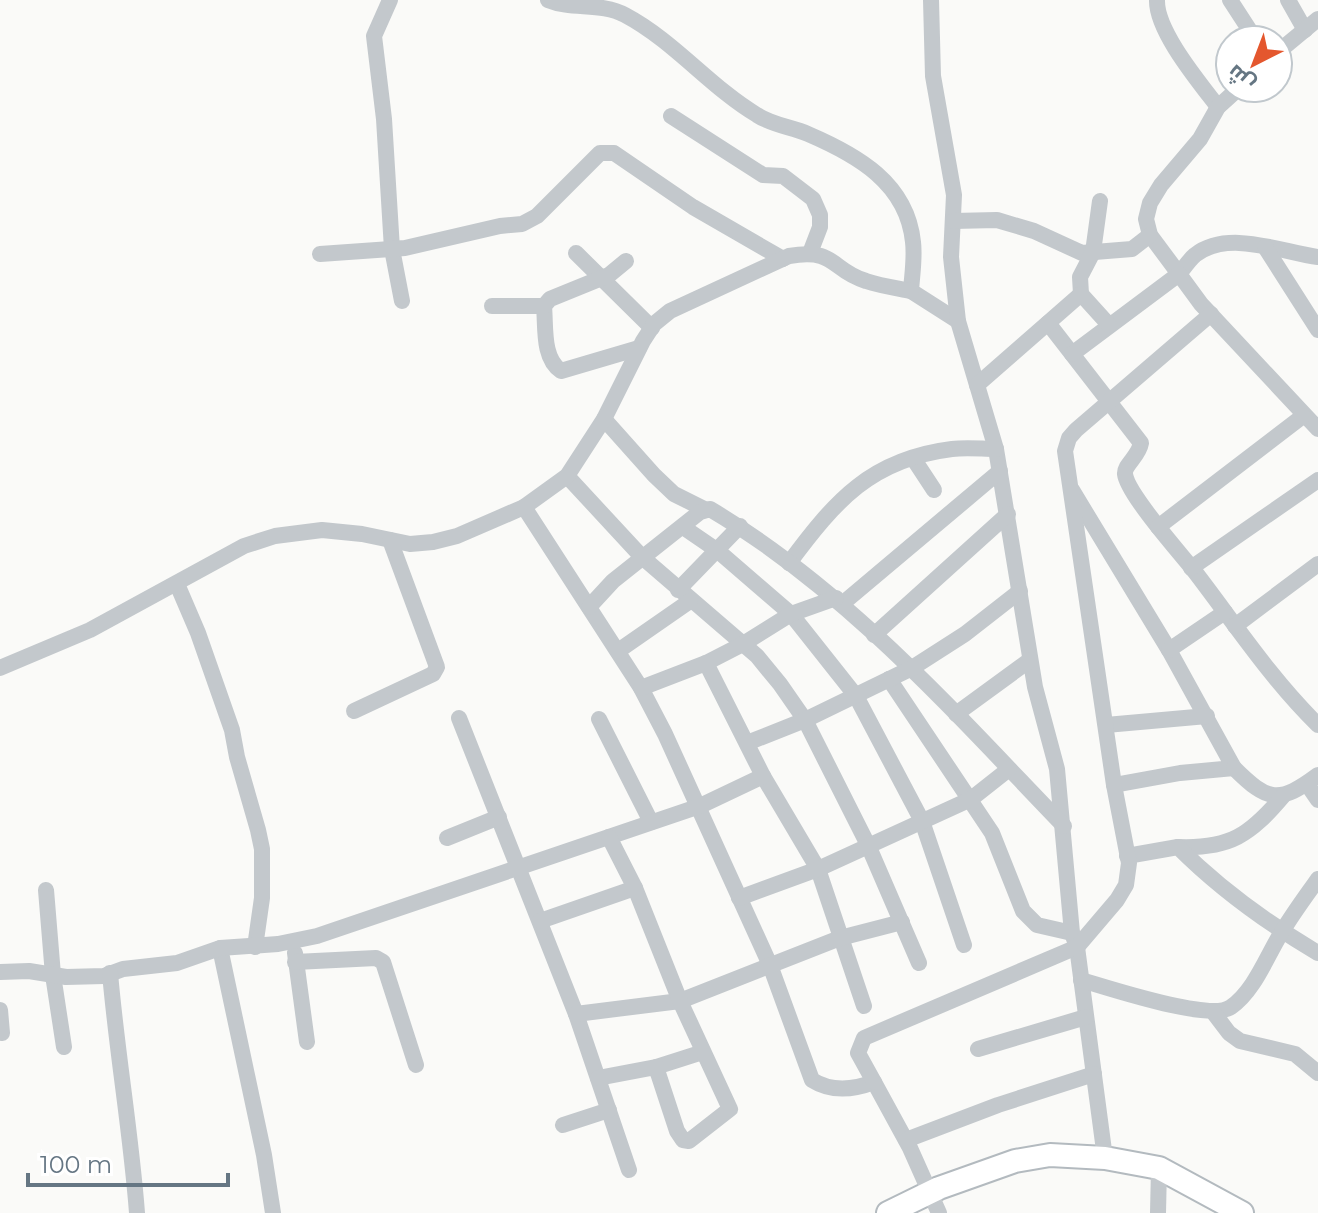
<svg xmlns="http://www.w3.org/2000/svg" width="1318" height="1213" viewBox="0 0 1318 1213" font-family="Montserrat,Cairo,sans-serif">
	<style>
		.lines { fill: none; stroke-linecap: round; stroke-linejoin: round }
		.secondary-casing { stroke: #b3babf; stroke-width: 26 }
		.minor { stroke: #c3c8cc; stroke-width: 16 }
		.secondary { stroke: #fff; stroke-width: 22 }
	</style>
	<rect width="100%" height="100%" fill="#fafaf8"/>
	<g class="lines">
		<g class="secondary-casing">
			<polyline id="secondary" points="888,1213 939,1188 1015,1161 1050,1155 1105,1158 1159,1168 1242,1213"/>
		</g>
		<g class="minor">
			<polyline points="390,0 374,36 384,119 392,249 402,301"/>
			<path d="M548,0c24,10 53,2 77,15 49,26 85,72 132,100 15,10 35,12 51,19 49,21 99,49 105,108 2,16 -1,33 -2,49l47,30"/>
			<polyline points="931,0 933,76 954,195 951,257 958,321 996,449 1035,687 1057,769 1072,933 1077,947 1105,1158"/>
			<path d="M1157,0c-1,31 42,82 61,107"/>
			<polyline points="1230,0 1256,40"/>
			<polyline points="1288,0 1305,30"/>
			<polyline points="1278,52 1318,19"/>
			<path d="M1239,88l-21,19 -18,32 -39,46 -11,18 -4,16 4,16 29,39c5,-6 10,-14 16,-19 33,-26 86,-3 123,2"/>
			<polyline points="671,116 763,175 783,176 813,199 820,215 820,227 810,253"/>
			<polyline points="953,221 997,220 1034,231 1082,253 1132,249 1150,235"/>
			<polyline points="1265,247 1318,330"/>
			<polyline points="576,253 652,328"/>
			<polyline points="320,254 405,248 500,226 522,224 537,216 600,153 614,153 693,207 783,259"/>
			<path d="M626,261l-17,14 -59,24 -6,7c2,21 -2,52 17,65l78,-23"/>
			<polyline points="1081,294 1080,277 1093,252 1100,201"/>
			<polyline points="492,306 544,306"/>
			<path d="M1048,323l93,120c-2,13 -17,22 -16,31 2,19 53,77 67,94 41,53 78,110 126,157"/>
			<polyline points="1072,354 1179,274 1201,304 1318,429"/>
			<polyline points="977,385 1081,294 1109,325"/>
			<polyline points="604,419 654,475 674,494 704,509"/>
			<polyline points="913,458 934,490"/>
			<polyline points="567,476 642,557 757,656 780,684 805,720 868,845 919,963"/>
			<polyline points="1072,490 1169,650 1234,768 1180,773 1114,785"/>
			<path d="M524,507l117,181 24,46 105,231 42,115c19,12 41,10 62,2l36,66 29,65"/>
			<polyline points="683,527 718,551 791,614 856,696 922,821 964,945"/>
			<polyline points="1158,527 1303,416"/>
			<path d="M789,563c46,-62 82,-104 163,-114 15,-2 30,0 44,0"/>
			<polyline points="1191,568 1318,480"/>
			<polyline points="177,584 198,633 232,730 237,757 258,830 262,849 262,898 255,947"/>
			<polyline points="678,590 740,526"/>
			<polyline points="842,604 1000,471"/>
			<path d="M589,607l24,-26 87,-69 10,-3c137,81 244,203 354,317"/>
			<polyline points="1235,626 1318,564"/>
			<polyline points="874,635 1008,514"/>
			<polyline points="1169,650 1225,612"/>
			<polyline points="618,651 690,601"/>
			<polyline points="706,663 763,776 818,869 864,1006"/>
			<path d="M0,668l90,-38 154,-84 31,-10 47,-6 40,4 48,10 23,-2 24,-6 67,-29 43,-31 37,-57 39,-78 11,-17 16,-13 119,-55c48,-8 41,14 77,25 15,5 30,7 45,10"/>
			<polyline points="889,679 992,833 1023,911 1037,925 1072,933"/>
			<polyline points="641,688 706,663 743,644 791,614 836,598"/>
			<polyline points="354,711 433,674 437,667 390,540"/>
			<polyline points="956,714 1030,660"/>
			<polyline points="459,718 576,1014 629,1170"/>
			<polyline points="599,719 651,822"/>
			<polyline points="1106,725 1207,716"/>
			<polyline points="747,743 805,720 912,668 965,634 1020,591"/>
			<path d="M1234,768c34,34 45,36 84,7"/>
			<polyline points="1307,784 1318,800"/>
			<polyline points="447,838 499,817"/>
			<path d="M1178,847c52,2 72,-12 105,-51"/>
			<path d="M1127,856l51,-9c42,42 89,76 140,106"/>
			<polyline points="46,890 53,975 64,1047"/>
			<polyline points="739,898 818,869 971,799 1009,769"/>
			<polyline points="540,921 635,888"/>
			<polyline points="220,948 264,1155 273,1213"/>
			<polyline points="295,953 307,1042"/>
			<polyline points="295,962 376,958 383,962 416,1065"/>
			<polyline points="0,972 29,971 66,977 104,976 123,969 177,963 220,948 278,944 317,936 700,806 763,776"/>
			<path d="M110,973c7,81 21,160 27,240"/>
			<path d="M1081,980c28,8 129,42 150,27 23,-16 35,-49 49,-72 11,-19 25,-38 38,-56"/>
			<polyline points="0,1010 2,1033"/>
			<polyline points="1213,1012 1229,1033 1240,1041 1295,1054 1318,1073"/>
			<polyline points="576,1014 680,1001 840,938 902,922"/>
			<polyline points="978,1049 1086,1017"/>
			<polyline points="656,1067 703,1052"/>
			<polyline points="598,1078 656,1067 677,1131 683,1140 689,1141 730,1109 680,1001 635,888 609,837"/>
			<polyline points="874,1082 858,1053 864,1038 1077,947 1117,900 1126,885 1129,863 1114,785 1065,451 1069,438 1076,430 1211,314"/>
			<polyline points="563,1125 609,1110"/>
			<polyline points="906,1140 998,1105 1094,1074"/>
			<polyline points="1158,1213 1159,1168"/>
		</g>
		<use href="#secondary" class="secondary"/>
	</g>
	<g transform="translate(1254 64) rotate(222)"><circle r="38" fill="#ffffff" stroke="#c1c8cd" stroke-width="2"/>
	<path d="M0-6L14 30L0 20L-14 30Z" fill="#e4572e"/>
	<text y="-12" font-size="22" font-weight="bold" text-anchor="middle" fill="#657683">ش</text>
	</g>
	<path d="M28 1173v12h200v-12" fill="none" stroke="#657683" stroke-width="4"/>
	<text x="40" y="1173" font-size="24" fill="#657683" stroke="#ffffff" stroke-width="6" paint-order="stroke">100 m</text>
</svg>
